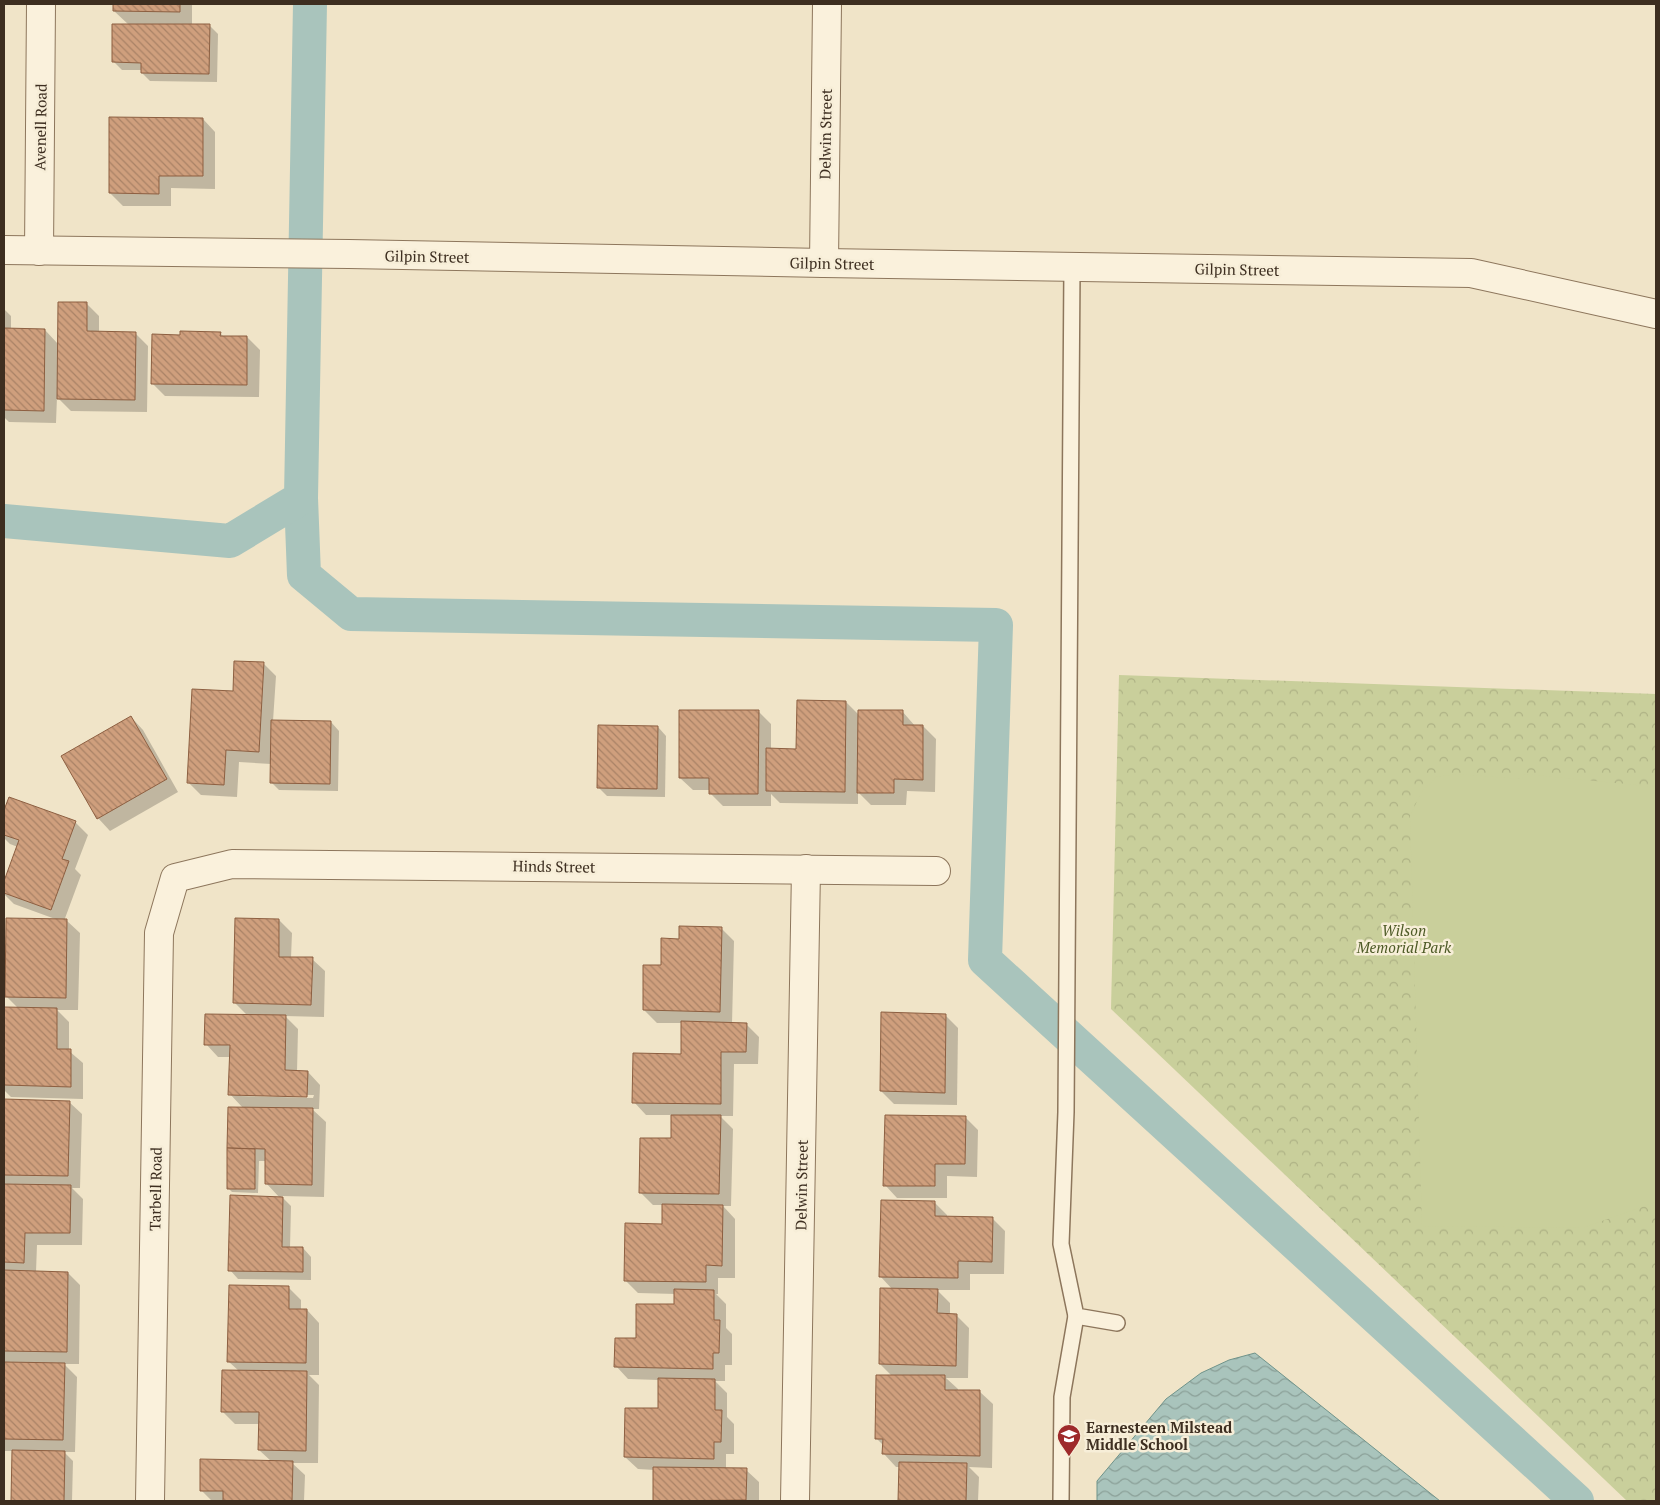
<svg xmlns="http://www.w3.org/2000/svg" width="1660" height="1505" viewBox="0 0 1660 1505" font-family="'PT Serif',serif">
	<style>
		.forest { fill: url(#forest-crowns) }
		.pitch { fill: #c9cf9b }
		.water { fill: url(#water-waves); stroke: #6f938a }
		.shadow { fill: #0003; fill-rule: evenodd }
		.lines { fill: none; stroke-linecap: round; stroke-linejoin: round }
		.canal { stroke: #a9c4bc; stroke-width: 34 }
		.building { fill: url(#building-back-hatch); stroke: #8d5f41 }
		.service-casing { stroke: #8d765c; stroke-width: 18 }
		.minor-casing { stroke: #8d765c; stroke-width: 30 }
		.service { stroke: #faf1dc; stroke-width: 15 }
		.minor { stroke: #faf1dc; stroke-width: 28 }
		.labels { text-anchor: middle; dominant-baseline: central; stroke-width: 5; stroke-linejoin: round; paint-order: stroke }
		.street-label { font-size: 15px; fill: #3d2e20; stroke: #f7eed8 }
		.park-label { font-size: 15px; font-style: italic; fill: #4d5a26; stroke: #f7eed8 }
		.poi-label { font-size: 15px; font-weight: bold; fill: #3d2e20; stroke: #f7eed8; text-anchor: start }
	</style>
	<defs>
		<pattern id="forest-crowns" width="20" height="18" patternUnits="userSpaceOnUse" patternTransform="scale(1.25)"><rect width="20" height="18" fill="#c9cf9b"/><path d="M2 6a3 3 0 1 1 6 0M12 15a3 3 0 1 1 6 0" fill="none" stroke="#aeb285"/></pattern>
		<pattern id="water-waves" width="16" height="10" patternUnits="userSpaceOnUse" patternTransform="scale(1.25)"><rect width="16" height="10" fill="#a9c4bc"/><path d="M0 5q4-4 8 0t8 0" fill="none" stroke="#8ba098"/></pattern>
		<pattern id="building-back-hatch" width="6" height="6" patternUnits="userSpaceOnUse" patternTransform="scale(1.25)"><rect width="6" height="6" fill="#cf9f7d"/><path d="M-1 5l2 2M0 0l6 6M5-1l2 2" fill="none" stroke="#a98266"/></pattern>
	</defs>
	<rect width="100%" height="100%" fill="#f0e4c8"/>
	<polygon class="forest" points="1119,675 1656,694 1656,1501 1627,1501 1111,1009"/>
	<polygon class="pitch" points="1456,774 1522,779 1524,774 1656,787 1656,1202 1582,1228 1422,1226 1410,816 1421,793 1436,777"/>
	<polygon class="water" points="1255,1353 1440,1501 1097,1501 1097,1481 1166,1399 1201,1373 1229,1360"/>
	<g class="shadow">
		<polygon points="114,4 192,4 192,26 210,26 218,34 217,82 150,81 142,73 142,70 122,70 114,62 129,25 114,11"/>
		<polygon points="203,119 215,132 215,189 171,188 171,206 123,206 110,193"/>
		<polygon points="87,304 99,316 99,332 135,333 148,346 147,412 71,411 57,397 56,423 9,422 4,417 4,309 11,316 11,329 45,330 58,344"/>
		<polygon points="220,333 224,337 247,337 260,350 259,397 165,396 152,383 181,336"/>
		<polygon points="263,663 276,676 273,721 331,722 339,731 338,791 279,790 271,782 271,764 239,762 237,797 201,795 188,782 234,692"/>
		<polygon points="846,702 859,715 902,711 915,726 923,726 936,739 935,792 907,791 906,805 871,805 858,792 858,804 780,803 771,794 771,806 723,806 710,793 710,790 693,790 680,778 759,712 771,724 771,749 798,750"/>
		<polygon points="131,717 143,730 178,792 110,831 98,818"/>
		<polygon points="658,727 666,736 665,797 607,796 598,787"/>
		<polygon points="9,799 75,822 88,835 75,869 81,875 64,921 67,921 80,933 78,1010 57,1010 69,1022 69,1051 83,1063 83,1099 11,1097 4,1090 4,1008 18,1008 6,996 58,920 14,904 4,894 4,884 18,847 10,844 4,838 4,814"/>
		<path d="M279,920l13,13 -1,25 21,1 13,12 -1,46 -39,-1 13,13 -1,43h11l12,13 -1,24h-7l14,13 -2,75 -43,-1 10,10 -1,42h13l8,9v23l-73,-1 -8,-9 50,-72 -14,-15v-22h-7l-1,32 -26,-1 -4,-4 2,-80h13l-13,-14 1,-37h-13l-12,-13 42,-28 -13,-13zM241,1094l73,1 -1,3 -72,-2z"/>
		<polygon points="721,928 734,941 732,1024 746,1024 759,1037 758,1064 734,1064 733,1116 720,1116 733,1129 731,1206 723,1206 735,1219 735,1278 718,1278 718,1294 716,1294 726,1304 726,1328 732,1334 732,1365 725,1365 725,1381 715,1381 727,1393 727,1417 734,1424 734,1454 726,1454 726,1469 746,1470 759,1482 759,1501 654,1501 655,1470 638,1469 625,1457 659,1409 659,1380 628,1379 616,1366 637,1340 676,1306 676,1294 638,1293 625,1280 663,1225 664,1205 653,1205 640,1192 672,1139 672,1115 646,1115 634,1102 682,1055 682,1023 657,1023 644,1010 662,966 680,940"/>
		<polygon points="945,1015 958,1028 957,1105 894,1104 881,1091"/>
		<polygon points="4,1101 69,1102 82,1114 80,1188 72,1188 83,1199 82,1245 37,1245 36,1272 68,1273 80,1285 79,1364 64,1364 77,1377 75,1452 64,1452 73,1461 72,1501 12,1501 13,1451 4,1451"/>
		<polygon points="965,1117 978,1130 977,1177 947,1176 947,1198 897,1198 885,1185"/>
		<polygon points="934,1202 947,1215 947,1217 992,1218 1005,1231 1004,1274 970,1274 970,1290 937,1290 950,1303 950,1315 956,1315 969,1328 968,1378 946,1378 958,1389 958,1391 980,1392 993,1404 992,1468 969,1467 979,1477 978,1501 899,1501 900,1467 896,1467 884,1454 884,1446 876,1438 892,1376 880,1364 893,1290 880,1276"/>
		<polygon points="288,1287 301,1300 301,1310 307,1310 319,1323 319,1375 309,1375 319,1385 318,1463 292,1463 305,1475 304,1501 212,1501 201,1490 272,1462 259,1450 260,1424 235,1424 222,1411 239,1371 229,1362"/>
	</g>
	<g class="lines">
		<g class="canal">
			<polyline points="301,498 304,575 351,614 996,625 985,960 1577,1501"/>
			<polyline points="4,521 230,541 301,498 310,4"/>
		</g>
	</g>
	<g class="building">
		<polygon points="113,4 180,4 180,12 113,11"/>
		<polygon points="112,24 210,24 209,74 141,73 141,63 112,62"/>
		<polygon points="109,117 203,118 203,176 159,176 159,194 109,193"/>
		<polygon points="58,302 87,302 87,331 136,332 135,400 57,399"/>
		<polygon points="4,328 45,329 44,411 4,410"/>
		<polygon points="180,331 221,332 220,336 247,336 247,385 151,384 152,334 180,335"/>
		<polygon points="234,661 264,662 259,752 226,750 224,785 187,783 192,689 233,691"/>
		<polygon points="797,700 846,701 845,792 766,791 766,748 796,749"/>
		<polygon points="679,710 759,710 758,794 709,794 709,778 679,778"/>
		<polygon points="858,710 903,710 903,725 923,725 923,780 894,779 894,793 857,793"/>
		<polygon points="131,716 167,779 97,819 61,756"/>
		<polygon points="271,720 331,721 330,784 270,783"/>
		<polygon points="598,725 658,726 657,789 597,788"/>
		<polygon points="9,797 76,821 62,859 69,861 51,910 4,893 4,881 19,840 4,835 4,810"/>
		<polygon points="6,918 67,919 66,998 5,997"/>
		<polygon points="235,918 279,919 279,957 313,957 311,1005 233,1003"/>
		<polygon points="679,926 722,927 720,1012 643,1010 643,965 661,965 661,938 679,939"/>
		<polygon points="4,1007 57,1008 57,1049 71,1049 71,1087 4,1085"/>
		<polygon points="881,1012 946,1014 945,1093 880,1091"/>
		<polygon points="205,1014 286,1015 285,1070 308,1071 307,1097 228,1095 230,1045 204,1045"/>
		<polygon points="681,1021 747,1023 746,1052 721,1052 721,1104 632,1103 633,1053 681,1054"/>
		<polygon points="4,1099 70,1101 68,1176 4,1175"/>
		<polygon points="228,1107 313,1108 312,1185 265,1184 265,1149 227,1148"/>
		<polygon points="671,1115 721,1115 719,1194 639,1193 640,1138 671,1138"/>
		<polygon points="885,1115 966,1116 965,1164 935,1164 935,1186 883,1186"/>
		<polygon points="227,1148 255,1149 255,1189 227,1189"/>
		<polygon points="4,1184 71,1185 70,1233 25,1233 24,1263 4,1262"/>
		<polygon points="230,1195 283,1197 282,1247 303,1247 303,1272 228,1271"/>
		<polygon points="881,1200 935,1201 935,1216 993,1217 992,1262 958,1261 958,1278 879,1277"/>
		<polygon points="662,1204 723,1205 722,1266 706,1265 706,1282 624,1281 625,1223 662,1224"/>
		<polygon points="4,1270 68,1272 67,1352 4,1351"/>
		<polygon points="229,1285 289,1286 289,1309 307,1309 306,1363 227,1362"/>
		<polygon points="880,1288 938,1289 937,1313 957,1314 956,1366 879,1364"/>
		<polygon points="674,1289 714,1290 714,1320 720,1320 719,1353 713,1353 713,1369 614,1367 615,1338 636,1338 636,1304 674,1304"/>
		<polygon points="4,1362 65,1363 63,1440 4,1439"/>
		<polygon points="222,1370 307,1371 306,1451 258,1450 259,1412 221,1412"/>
		<polygon points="876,1375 945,1375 945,1390 980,1390 980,1456 882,1454 883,1439 875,1439"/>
		<polygon points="658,1378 715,1379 715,1410 722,1410 721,1442 714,1442 714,1459 624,1457 625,1408 658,1408"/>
		<polygon points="12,1450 65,1451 64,1501 11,1501"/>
		<polygon points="200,1459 293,1461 292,1501 223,1501 223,1491 200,1491"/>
		<polygon points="899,1462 967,1463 966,1501 898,1501"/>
		<polygon points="653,1467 747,1468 746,1500 653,1501"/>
	</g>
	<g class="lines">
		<g class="service-casing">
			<g id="service">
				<polyline points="1072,267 1066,1112 1061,1244 1076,1316 1117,1323"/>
				<polyline points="1061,1501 1062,1397 1076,1316"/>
			</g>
		</g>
		<g class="minor-casing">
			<g id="minor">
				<polyline points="4,250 349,254 824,263 1471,273 1656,314"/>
				<polyline points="39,251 41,4"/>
				<polyline points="824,263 827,4"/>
				<polyline points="150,1501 159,933 175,878 232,864 936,871"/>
				<polyline points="795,1501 806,869"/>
			</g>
		</g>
		<use href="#service" class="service"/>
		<use href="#minor" class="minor"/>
	</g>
	<defs>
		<g id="school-pin" transform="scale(1.25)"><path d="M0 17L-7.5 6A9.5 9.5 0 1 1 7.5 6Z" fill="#9e2a2b" stroke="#f7eed8"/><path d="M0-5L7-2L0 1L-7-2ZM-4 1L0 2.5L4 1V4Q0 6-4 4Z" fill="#fff"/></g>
	</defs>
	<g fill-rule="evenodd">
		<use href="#school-pin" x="1069" y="1436"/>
	</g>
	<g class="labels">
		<g class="street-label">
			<text transform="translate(40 127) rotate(-89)">Avenell Road</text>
			<text transform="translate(825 134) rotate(-89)">Delwin Street</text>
			<text transform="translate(427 256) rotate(1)">Gilpin Street</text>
			<text transform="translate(832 263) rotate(1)">Gilpin Street</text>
			<text transform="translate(1237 269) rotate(1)">Gilpin Street</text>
			<text transform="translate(554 866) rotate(1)">Hinds Street</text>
			<text transform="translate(801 1185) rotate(-89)">Delwin Street</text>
			<text transform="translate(155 1189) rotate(-89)">Tarbell Road</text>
		</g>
		<g class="park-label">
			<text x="1404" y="930">Wilson<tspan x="1404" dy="17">Memorial Park</tspan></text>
		</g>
		<g class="poi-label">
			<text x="1086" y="1427">Earnesteen Milstead<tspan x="1086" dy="17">Middle School</tspan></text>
		</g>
	</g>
	<rect width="1660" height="1505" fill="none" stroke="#3d2e20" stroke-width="10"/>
</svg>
